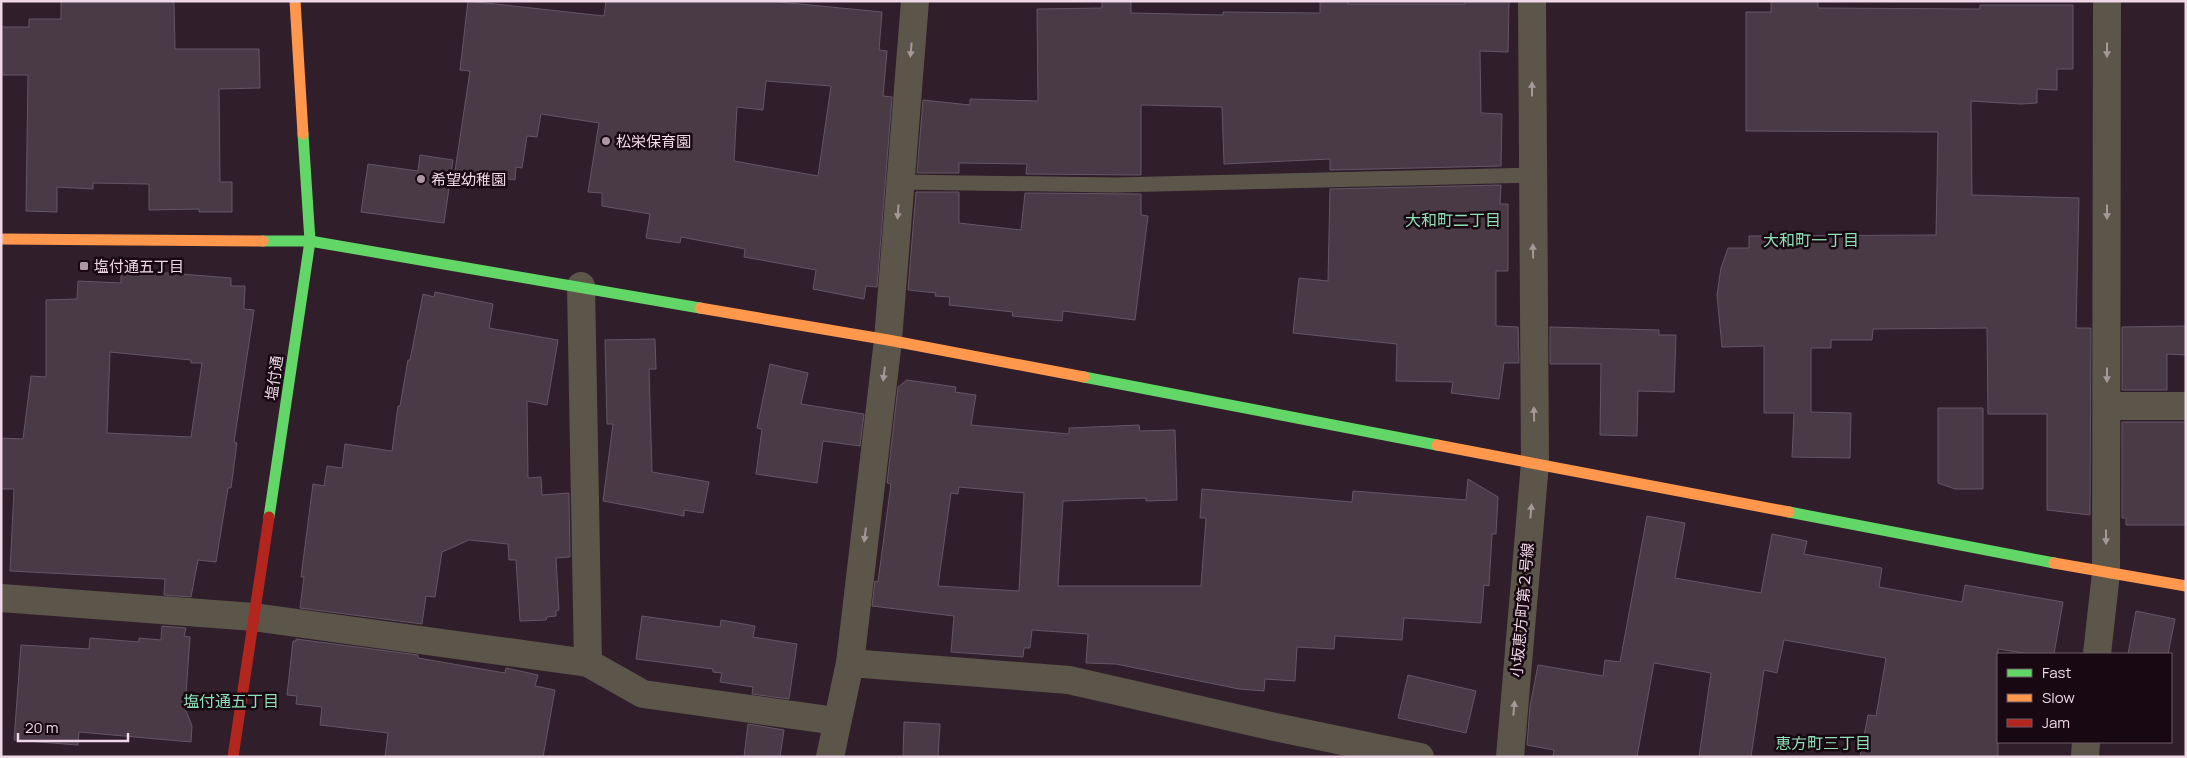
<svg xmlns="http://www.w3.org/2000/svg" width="2187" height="758" viewBox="0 0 2187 758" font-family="Manrope,'Noto Sans JP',sans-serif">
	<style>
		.building { fill: #493a46; stroke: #645663; fill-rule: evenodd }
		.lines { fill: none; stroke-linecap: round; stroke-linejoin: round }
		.lane { stroke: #5c564a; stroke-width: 15 }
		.street { stroke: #5c564a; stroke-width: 28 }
		.fast { stroke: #63d668; stroke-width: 11 }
		.slow { stroke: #ff974d; stroke-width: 11 }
		.jam { stroke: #b3261e; stroke-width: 11 }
		.oneway { fill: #a69798 }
		.poi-dot { fill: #ad97a5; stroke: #170812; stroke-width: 2 }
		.labels { text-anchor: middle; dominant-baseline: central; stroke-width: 5; stroke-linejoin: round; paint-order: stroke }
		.poi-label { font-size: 15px; fill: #f0d8e7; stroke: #170812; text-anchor: start }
		.street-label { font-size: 15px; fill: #f0d8e7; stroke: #170812 }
		.neighbourhood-label { font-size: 16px; fill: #8edfb5; stroke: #170812 }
	</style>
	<rect width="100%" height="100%" fill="#311e2b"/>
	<g class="building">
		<polygon points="61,1 174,1 175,49 259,49 260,88 219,89 220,182 232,182 232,212 199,212 199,209 149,210 149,184 93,183 93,189 57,187 57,212 26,211 28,75 1,75 1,27 29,27 29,19 61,19"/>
		<path d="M468,1l136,15 2,-15h163l113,11 -3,38 8,1 -4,45 9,1 -15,190 -11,-1 -2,13 -51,-10 3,-19 -72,-13 1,-8 -64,-12 -1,6 -34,-5 4,-24 -48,-8v-13l-14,-1 11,-69 -58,-9 -4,23 -10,-1 -5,32 -6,-1 -1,13 -60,-9 15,-100 -10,-1zM766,81l65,5 -13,90 -84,-15 3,-54 26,3z"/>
		<polygon points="1102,1 1131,1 1131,13 1223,15 1223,12 1320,13 1320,1 1348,1 1348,4 1465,4 1465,1 1509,1 1508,52 1480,51 1481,113 1502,114 1501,166 1330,170 1330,159 1224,164 1222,107 1141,105 1141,175 1026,174 1027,164 959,163 959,173 917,173 923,100 970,105 970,99 1038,101 1037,9 1102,8"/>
		<polygon points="1771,1 1818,1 1818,8 1980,9 1980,5 2073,5 2073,69 2057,69 2057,90 2037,89 2037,103 2021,104 1971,101 1972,195 2079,198 2076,328 2091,328 2090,515 2047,510 2047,414 1988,414 1987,328 1873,329 1872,340 1831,340 1831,348 1811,348 1811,412 1851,413 1850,458 1792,457 1794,413 1764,413 1764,346 1722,347 1717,295 1721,268 1728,248 1749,248 1749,236 1936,235 1938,132 1746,131 1746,12 1771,12"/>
		<polygon points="420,155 453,160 444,223 361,212 368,164 418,171"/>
		<polygon points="1501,185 1500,204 1508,204 1508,271 1496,271 1496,326 1518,327 1519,363 1504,363 1499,399 1451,393 1453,382 1396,381 1397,344 1293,333 1299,278 1328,281 1330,189"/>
		<polygon points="916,192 959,192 959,223 1021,230 1025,193 1141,194 1141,215 1148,216 1135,320 1063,311 1062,321 1012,316 1013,312 949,305 950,297 935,296 936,293 908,290"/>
		<path d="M121,273h47l63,5v8h14l-1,23 10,1 -20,132 3,1 -6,45h-3l-12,74 -18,-2 -7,37 -27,-2 1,-16 -155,-8 4,-82h-13v-51l22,1 8,-63 15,1v-77l31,-1 1,-18 43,2zM110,352l81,8v3h11l-11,74 -84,-4z"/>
		<polygon points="435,292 493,304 489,328 558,340 547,405 527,401 528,478 541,477 542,495 569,493 570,557 556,558 559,610 556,611 556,616 547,617 546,620 520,621 516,560 509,560 508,544 469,540 442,552 435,597 426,596 422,624 300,608 304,577 301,577 313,484 324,486 327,466 342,468 345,444 392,451 398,406 400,406 408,360 410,360 423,294 434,297"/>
		<polygon points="2186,326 2186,355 2167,354 2167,390 2122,390 2122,327"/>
		<polygon points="1550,327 1659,330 1659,335 1676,335 1674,392 1638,391 1637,436 1600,435 1601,364 1550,364"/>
		<polygon points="655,339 656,369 649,369 652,472 709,482 703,513 684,510 684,516 603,501 613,424 607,424 605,340"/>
		<polygon points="770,364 808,373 801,404 864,414 860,446 823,441 817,483 756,474 762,429 757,428"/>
		<path d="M907,380l49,7 -1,5 21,3 -5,30 98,9v-6l70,-3 1,6 35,-1 2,70 -31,1v-3l-83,3 -5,85h143l5,-68h-6l2,-29 150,13 1,-11 113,9 2,-21 30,18 -2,37h-4l-3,52 -5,-1 -3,38 -77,-5 -2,22 -67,-4 -1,13 -37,-2 -2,34 -30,-2 -1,12 -25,-2 -123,-25 -30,-1 2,-29 -56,-4 -2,18h-6l-1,9 -72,-5 3,-36 -82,-10 3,-25 3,1 13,-98 -4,-1 11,-96zM959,487l65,6 -5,98 -81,-5 13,-93 7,1z"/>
		<polygon points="1938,408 1983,408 1983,489 1955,489 1938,483"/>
		<polygon points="2122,422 2186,422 2186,525 2126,525 2126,518 2122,518"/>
		<polygon points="1647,516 1685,523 1675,578 1761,593 1772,534 1807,541 1804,554 1882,568 1879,587 1962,602 1965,585 2063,602 2054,654 2030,654 1998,649 1998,757 1860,757 1868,715 1876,716 1886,658 1784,640 1777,673 1764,670 1751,757 1699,757 1711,673 1654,663 1637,757 1553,757 1554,750 1527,745 1530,706 1538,665 1603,676 1605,660 1620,662"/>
		<polygon points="2136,611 2175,619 2168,654 2128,654"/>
		<polygon points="642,616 720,627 721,620 755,626 753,637 797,644 789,699 752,694 753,687 720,682 722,673 713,672 713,669 636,659"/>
		<polygon points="162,626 186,628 184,636 190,637 185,708 192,726 191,742 79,732 78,745 14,740 21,645 89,649 90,638 139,642 139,638 161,640"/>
		<polygon points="296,639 418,655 418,658 505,673 506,668 538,675 535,686 555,690 543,757 385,757 388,733 320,725 322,707 296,704 297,696 287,695 293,641 296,641"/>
		<polygon points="1408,675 1476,691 1466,733 1398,718"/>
		<polygon points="904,722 940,724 938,757 903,757"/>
		<polygon points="748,724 784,730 780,757 744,757"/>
	</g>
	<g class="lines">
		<polyline class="lane" points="900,182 1115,185 1532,175"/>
		<g class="street">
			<polyline points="581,286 588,663"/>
			<polyline points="2107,406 2186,406"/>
			<polyline points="1,598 254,617 588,663 643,694 836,721"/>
			<polyline points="2097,654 2106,573 2107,1"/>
			<polyline points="850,663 1069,680 1275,727 1420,757"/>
			<polyline points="830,757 850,663 888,340 915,1"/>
			<polyline points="1510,757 1535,463 1532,1"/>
			<polyline points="2085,757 2086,742"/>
		</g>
		<g class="fast">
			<polyline points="263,241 310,241 700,308"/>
			<polyline points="1084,377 1437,445"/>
			<polyline points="1789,512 2054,563"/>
			<polyline points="269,517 310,241 303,134"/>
		</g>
		<g class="slow">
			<polyline points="295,1 303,134"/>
			<polyline points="1,239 263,241"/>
			<polyline points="700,308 888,340 1084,377"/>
			<polyline points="1437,445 1789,512"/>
			<polyline points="2054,563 2186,586"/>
		</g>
		<polyline class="jam" points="233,757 269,517"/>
	</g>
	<defs><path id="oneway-solid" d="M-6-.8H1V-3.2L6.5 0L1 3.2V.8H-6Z" transform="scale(1.25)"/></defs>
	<g class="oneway">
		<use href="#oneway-solid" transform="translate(911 50) rotate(95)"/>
		<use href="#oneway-solid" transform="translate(2107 50) rotate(90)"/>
		<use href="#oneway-solid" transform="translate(1532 89) rotate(-90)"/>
		<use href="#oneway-solid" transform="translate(898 212) rotate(94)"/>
		<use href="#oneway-solid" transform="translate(2107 212) rotate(90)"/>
		<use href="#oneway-solid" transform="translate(1533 251) rotate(-91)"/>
		<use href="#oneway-solid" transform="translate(884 374) rotate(97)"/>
		<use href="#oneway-solid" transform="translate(2107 375) rotate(90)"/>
		<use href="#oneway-solid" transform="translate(1534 414) rotate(-91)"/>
		<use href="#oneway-solid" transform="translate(1531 511) rotate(-85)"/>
		<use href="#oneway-solid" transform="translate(865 535) rotate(97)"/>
		<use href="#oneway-solid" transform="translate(2106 537) rotate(90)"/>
		<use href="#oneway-solid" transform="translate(1514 708) rotate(-85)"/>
	</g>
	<g class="poi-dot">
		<circle cx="606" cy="141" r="5"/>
		<circle cx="421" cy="179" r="5"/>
		<rect x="79" y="261" width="10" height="10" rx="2.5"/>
	</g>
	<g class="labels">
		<g class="poi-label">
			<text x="616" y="141">松栄保育園</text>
			<text x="431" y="179">希望幼稚園</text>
			<text x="94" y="266">塩付通五丁目</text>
		</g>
		<g class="street-label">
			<text transform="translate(274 378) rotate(-82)">塩付通</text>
			<text transform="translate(1522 610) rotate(-85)">小坂恵方町第２号線</text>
		</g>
		<g class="neighbourhood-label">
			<text x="1453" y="220">大和町二丁目</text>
			<text x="1811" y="240">大和町一丁目</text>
			<text x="231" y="701">塩付通五丁目</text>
			<text x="1823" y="743">恵方町三丁目</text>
		</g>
	</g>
	<rect width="2187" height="758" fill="none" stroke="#f0d8e7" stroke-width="5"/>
	<rect x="1997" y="653" width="175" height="90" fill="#170812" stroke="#6e5b67"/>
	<rect x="2007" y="669" width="25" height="8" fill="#63d668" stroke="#6e5b67"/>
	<text x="2042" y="678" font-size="15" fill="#f0d8e7">Fast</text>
	<rect x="2007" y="694" width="25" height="8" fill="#ff974d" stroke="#6e5b67"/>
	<text x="2042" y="703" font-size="15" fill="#f0d8e7">Slow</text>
	<rect x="2007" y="719" width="25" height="8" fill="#b3261e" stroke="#6e5b67"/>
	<text x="2042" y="728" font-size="15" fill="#f0d8e7">Jam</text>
	<path d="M18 733v8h110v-8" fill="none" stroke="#f0d8e7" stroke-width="2.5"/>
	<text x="25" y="733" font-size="15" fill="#f0d8e7" stroke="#170812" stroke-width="4" paint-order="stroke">20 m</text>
</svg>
